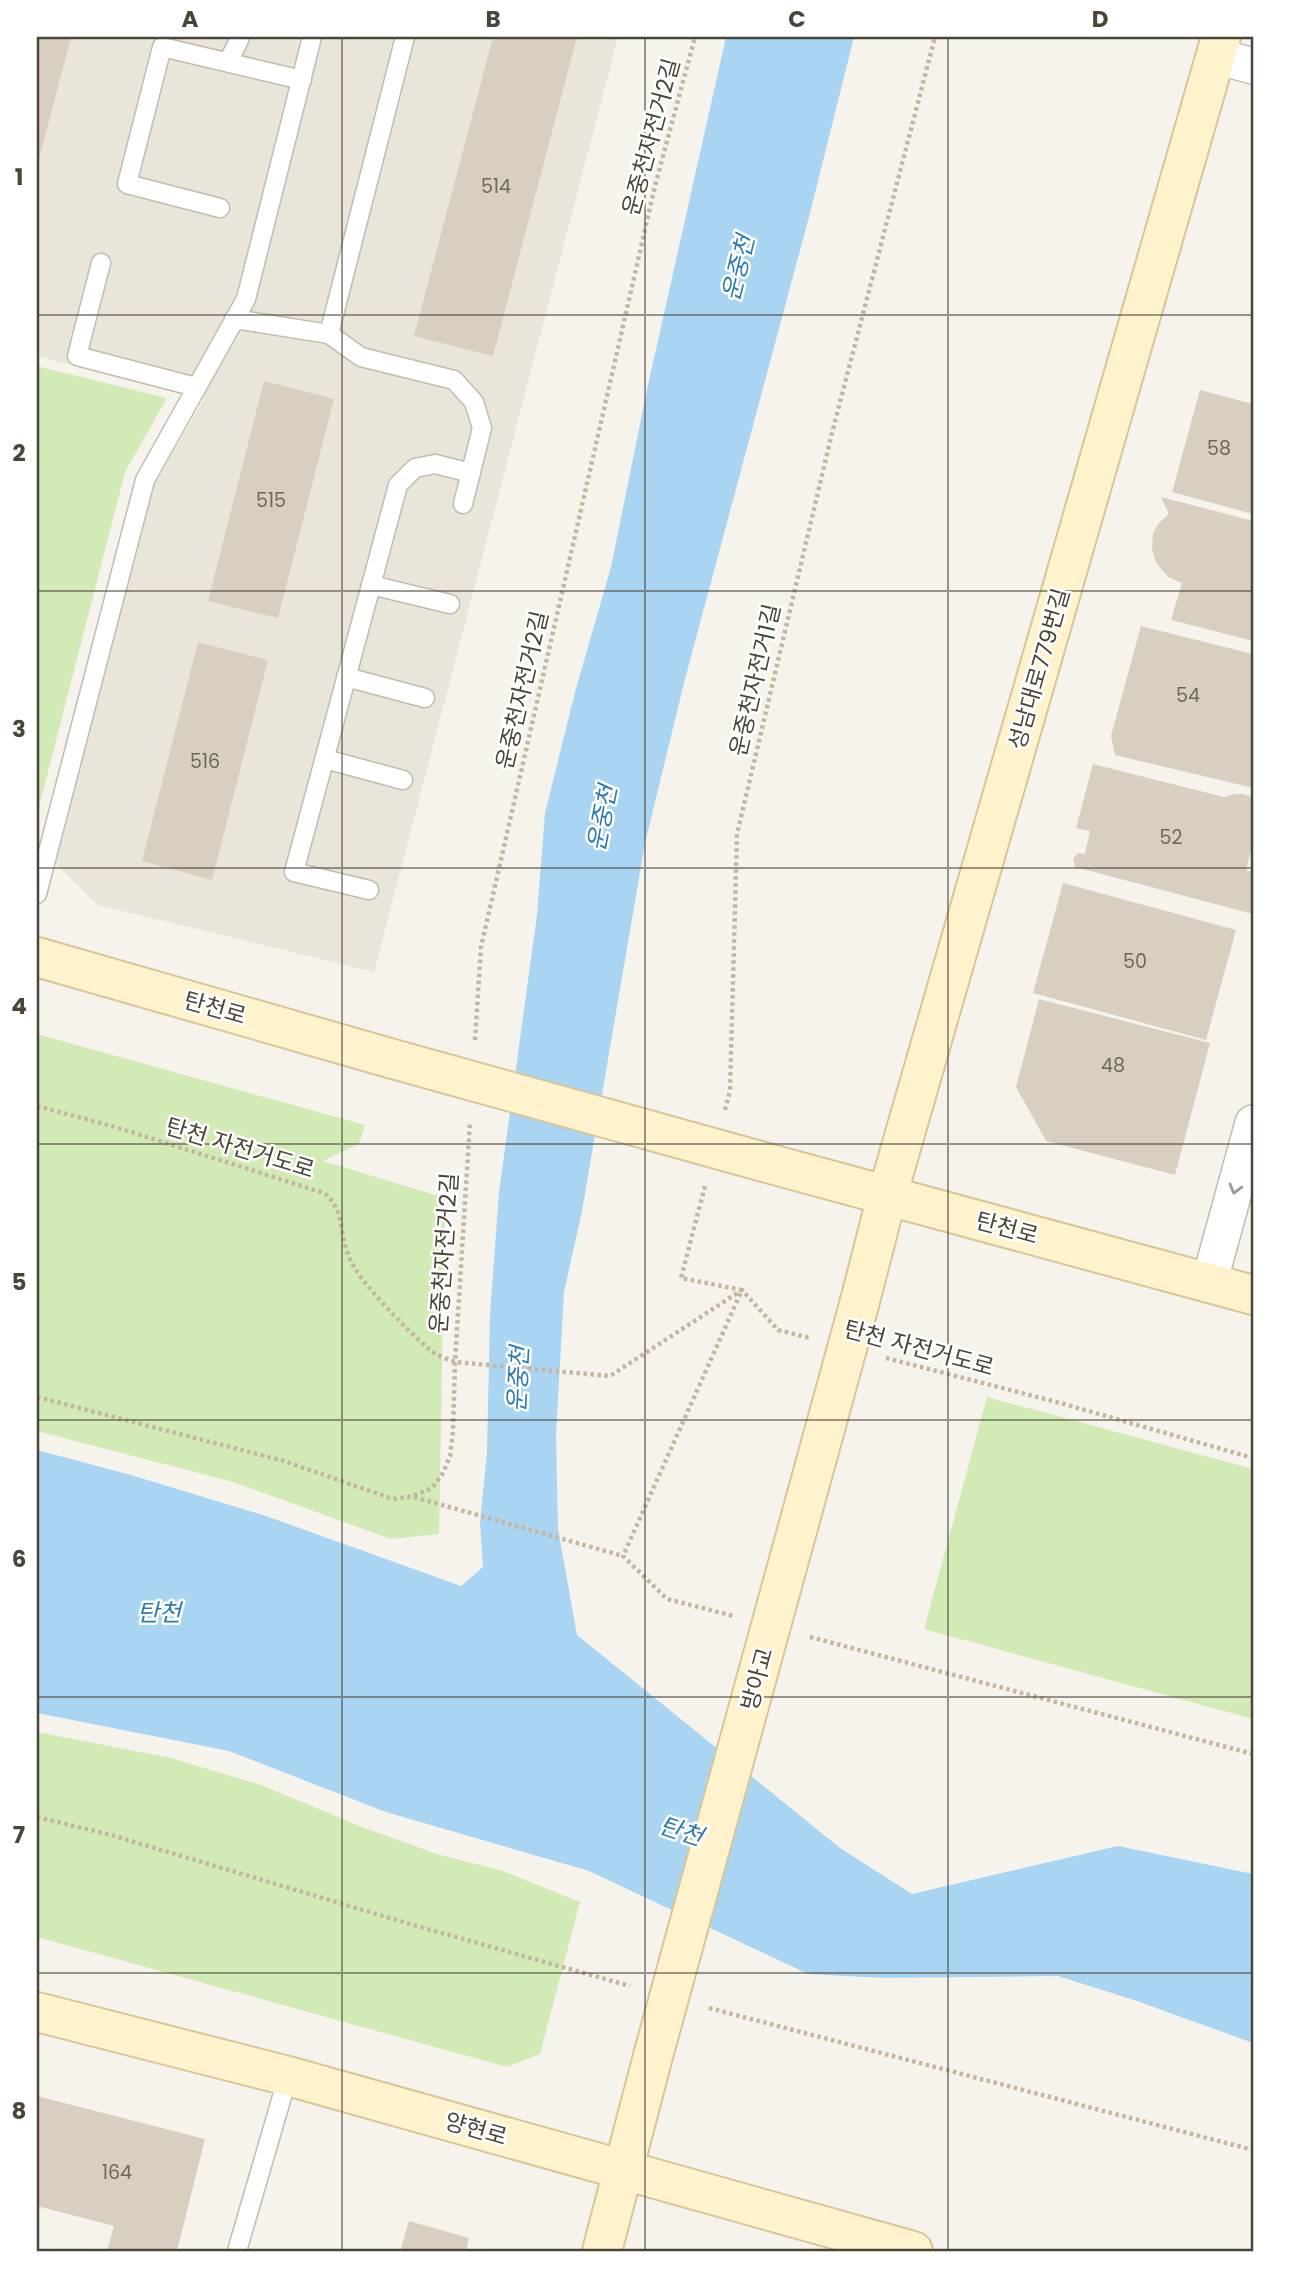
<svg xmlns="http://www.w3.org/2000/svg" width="1290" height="2288" viewBox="0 0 1290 2288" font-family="Poppins,'Noto Sans KR',sans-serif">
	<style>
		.residential { fill: #eae5da }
		.green { fill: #d2eab5 }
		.water { fill: #a9d4f2 }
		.building { fill: #d8cfc1 }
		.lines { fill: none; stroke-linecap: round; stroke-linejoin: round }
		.lane-casing { stroke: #c2bbae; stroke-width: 21 }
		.street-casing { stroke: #c2bbae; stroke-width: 38 }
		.secondary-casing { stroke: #d6c79b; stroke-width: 42 }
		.path { stroke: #c4b79f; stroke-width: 4.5; stroke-dasharray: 3.5 3.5; stroke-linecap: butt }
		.lane { stroke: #fff; stroke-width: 18 }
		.street { stroke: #fff; stroke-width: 35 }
		.secondary { stroke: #fff3cd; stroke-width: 38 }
		.secondary-bridge-casing { stroke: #d6c79b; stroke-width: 42; stroke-linecap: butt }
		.secondary-bridge { stroke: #fff3cd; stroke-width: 38 }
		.oneway { stroke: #9c9892 }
		.grid { fill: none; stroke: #4b4439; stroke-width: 2; stroke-opacity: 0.55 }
		.labels { text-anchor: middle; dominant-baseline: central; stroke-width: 5; stroke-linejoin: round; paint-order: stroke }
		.number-label { font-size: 19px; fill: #6e675b }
		.street-label { font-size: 23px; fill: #4b4439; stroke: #fff }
		.water-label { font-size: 24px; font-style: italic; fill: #2e7ab2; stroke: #fff }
		.neatline { fill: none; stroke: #4b4439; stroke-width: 2.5 }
		.grid-label { font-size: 23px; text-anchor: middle; font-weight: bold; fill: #4b4439 }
	</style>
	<rect width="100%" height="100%" fill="#f6f3ec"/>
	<polygon class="residential" points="37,37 618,37 374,972 98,905 55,863 153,487 204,399 37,356"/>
	<g class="green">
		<polygon points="37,366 167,398 125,472 37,815"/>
		<polygon points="37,1034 365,1125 359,1144 323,1161 445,1198 439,1534 391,1539 233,1482 37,1431"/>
		<polygon points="987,1397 1253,1469 1253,1719 924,1629"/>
		<polygon points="37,1732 171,1758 261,1785 362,1827 437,1854 503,1871 580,1902 540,2054 507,2067 37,1937"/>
	</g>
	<polygon class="water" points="726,37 854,37 810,213 685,679 645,843 582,1211 564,1292 556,1434 558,1529 577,1635 840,1848 912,1894 1118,1846 1253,1874 1253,2043 1137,2001 1058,1976 885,1978 808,1974 589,1871 386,1812 229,1751 37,1713 37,1450 131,1475 266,1516 461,1586 483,1567 480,1523 487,1452 490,1315 499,1192 537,915 545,813 575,692 611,567 648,385"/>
	<g class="building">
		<polygon points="37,37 71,37 38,163 37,163"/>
		<polygon points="493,37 577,37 493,356 414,336"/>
		<polygon points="264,381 334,399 278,618 208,601"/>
		<polygon points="1200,390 1253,404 1253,514 1172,492"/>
		<polygon points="1161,497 1253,521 1253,641 1171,620 1182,583 1168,577 1156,563 1152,549 1153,533 1159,523 1169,514"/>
		<polygon points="1141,626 1253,654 1253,788 1115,755 1111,736"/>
		<polygon points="198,642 268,660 212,880 142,861"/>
		<polygon points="1093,764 1224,797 1234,794 1244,794 1253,798 1253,842 1246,870 1253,872 1253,914 1075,867 1073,859 1078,853 1085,854 1090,831 1076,828"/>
		<polygon points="1063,883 1236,930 1206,1040 1033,993"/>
		<polygon points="1039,999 1210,1043 1175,1175 1046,1141 1016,1087"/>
		<polygon points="37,2096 205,2139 177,2251 107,2251 114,2226 37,2206"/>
		<polygon points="409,2221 469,2238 466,2251 400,2251"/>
	</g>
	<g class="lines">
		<g class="lane-casing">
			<g id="lane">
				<polyline points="228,62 239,40"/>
				<polyline points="220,208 127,184 162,47 302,80"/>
				<polyline points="101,263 77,356 196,387"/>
				<polyline points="234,319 329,334 405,37"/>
				<polyline points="329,334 361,357 454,380 474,402 482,428 463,504"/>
				<polyline points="371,585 450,604"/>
				<polyline points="346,677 425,698"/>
				<polyline points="325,759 403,780"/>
				<polyline points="369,890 294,872 398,485 415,468 435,464 471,473"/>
				<polyline points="37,894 145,480 246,299 312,37"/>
				<polyline points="237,2251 288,2076"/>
			</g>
		</g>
		<g class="street-casing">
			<g id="street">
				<polyline points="1216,56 1253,66"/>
				<polyline points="1209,1283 1253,1123"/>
			</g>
		</g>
		<g class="secondary-casing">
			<g id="secondary">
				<polyline points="37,957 393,1059"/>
				<polyline points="760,1161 1253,1295"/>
				<polyline points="860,1301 887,1196 1221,37"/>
				<polyline points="37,2012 288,2076 913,2251"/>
				<polyline points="602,2251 653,2056"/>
			</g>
		</g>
		<g class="path">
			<polyline points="475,1040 481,947 655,186 695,37"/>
			<path d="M37,1106l78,21 209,66c21,16 15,41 25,64 9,24 60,75 81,93 7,6 17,9 25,12l155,14 132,-86 36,40 32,8"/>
			<polyline points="725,1110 730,1091 737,834 832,433 935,37"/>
			<polyline points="705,1186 681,1278 742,1290 623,1556 667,1599 734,1616"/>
			<polyline points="886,1358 1064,1404 1253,1458"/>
			<polyline points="37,1397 284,1461 393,1499 413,1496 432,1488 443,1473 450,1456 453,1432 455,1362 470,1122"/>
			<polyline points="414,1497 623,1556"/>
			<polyline points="810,1637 1253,1754"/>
			<polyline points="37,1817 111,1835 410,1924 630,1986"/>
			<polyline points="709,2008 1253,2150"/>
		</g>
		<use href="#lane" class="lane"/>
		<use href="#street" class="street"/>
		<use href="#secondary" class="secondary"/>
		<g class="secondary-bridge-casing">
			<g id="secondary-bridge">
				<polyline points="393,1059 760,1161"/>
				<polyline points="653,2056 860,1301"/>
			</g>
		</g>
		<use href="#secondary-bridge" class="secondary-bridge"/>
	</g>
	<defs><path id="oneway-chevron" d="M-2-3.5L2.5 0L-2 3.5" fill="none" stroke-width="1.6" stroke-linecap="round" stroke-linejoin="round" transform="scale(1.75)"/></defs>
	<use class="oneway" href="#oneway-chevron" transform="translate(1235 1189) rotate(105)"/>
	<path class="grid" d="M342,37v2214M645,37v2214M948,37v2214M37,315h1216M37,591h1216M37,868h1216M37,1144h1216M37,1420h1216M37,1697h1216M37,1973h1216"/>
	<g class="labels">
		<g class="number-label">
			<text x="496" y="186">514</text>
			<text x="1219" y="448">58</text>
			<text x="271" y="500">515</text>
			<text x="1188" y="695">54</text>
			<text x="205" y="761">516</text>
			<text x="1171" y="837">52</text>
			<text x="1135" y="961">50</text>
			<text x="1113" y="1065">48</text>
			<text x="117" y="2172">164</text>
		</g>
		<g class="street-label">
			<text transform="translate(651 137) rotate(-75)">운중천자전거2길</text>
			<text transform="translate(1039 669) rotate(-74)">성남대로779번길</text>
			<text transform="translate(755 680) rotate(-77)">운중천자전거1길</text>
			<text transform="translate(522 690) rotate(-77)">운중천자전거2길</text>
			<text transform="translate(215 1008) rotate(16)">탄천로</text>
			<text transform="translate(240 1148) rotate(17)">탄천 자전거도로</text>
			<text transform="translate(1007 1228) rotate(15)">탄천로</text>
			<text transform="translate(444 1253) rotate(-86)">운중천자전거2길</text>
			<text transform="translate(919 1348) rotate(15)">탄천 자전거도로</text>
			<text transform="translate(757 1679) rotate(-75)">방아교</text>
			<text transform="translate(476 2129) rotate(16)">양현로</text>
		</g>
		<g class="water-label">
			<text transform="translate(738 268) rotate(-76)">운중천</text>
			<text transform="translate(602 818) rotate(-79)">운중천</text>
			<text transform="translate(518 1379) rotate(-87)">운중천</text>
			<text x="159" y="1612">탄천</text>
			<text transform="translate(681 1831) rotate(18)">탄천</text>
		</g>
	</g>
	<rect width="1290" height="2288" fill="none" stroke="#ffffff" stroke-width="77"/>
	<rect x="38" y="38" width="1214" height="2212" class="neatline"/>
	<g class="grid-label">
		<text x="190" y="27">A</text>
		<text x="493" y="27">B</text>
		<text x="797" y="27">C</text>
		<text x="1100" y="27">D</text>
		<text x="19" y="185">1</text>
		<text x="19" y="461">2</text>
		<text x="19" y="737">3</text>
		<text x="19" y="1014">4</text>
		<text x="19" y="1290">5</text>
		<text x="19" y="1567">6</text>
		<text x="19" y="1843">7</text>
		<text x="19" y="2119">8</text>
	</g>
</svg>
